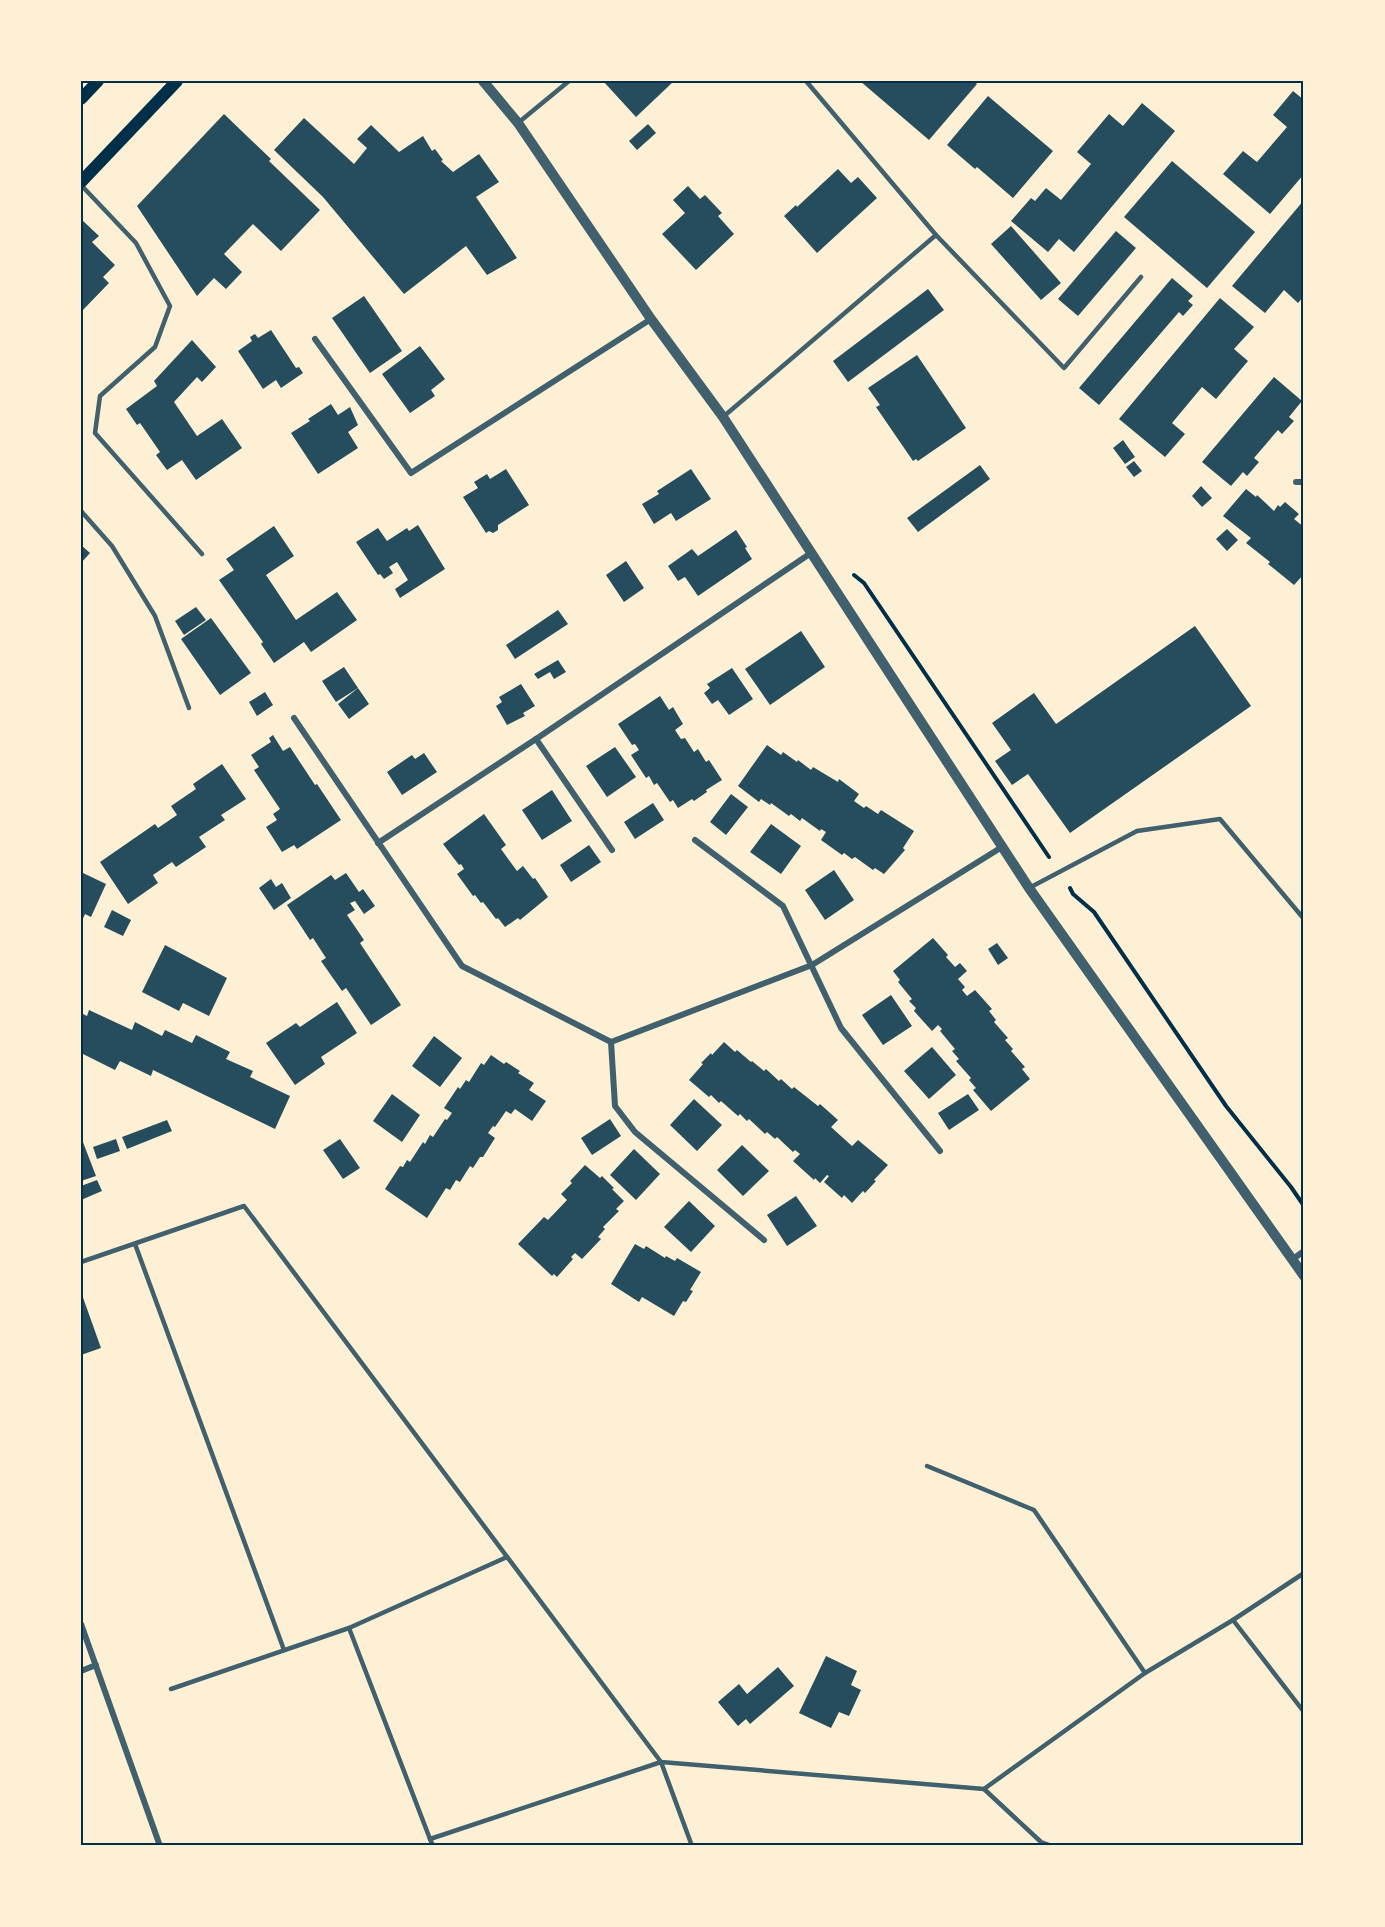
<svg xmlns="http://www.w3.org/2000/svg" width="1385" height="1927" viewBox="0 0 1385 1927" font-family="Montserrat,sans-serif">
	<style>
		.building { fill: #264d5e }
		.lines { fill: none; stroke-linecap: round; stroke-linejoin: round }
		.path { stroke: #003049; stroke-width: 4 }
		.service { stroke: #3f606c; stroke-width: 4.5 }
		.minor { stroke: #3f606c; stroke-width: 6 }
		.tertiary { stroke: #3f606c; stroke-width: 10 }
		.secondary { stroke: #003049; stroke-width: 12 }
		.neatline { fill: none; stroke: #003049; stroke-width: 2 }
	</style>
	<rect width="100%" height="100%" fill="#fdf0d5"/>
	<g class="building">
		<polygon points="603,81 674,81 636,117"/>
		<polygon points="860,81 973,81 977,84 929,140"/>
		<polygon points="1293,91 1304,100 1304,174 1270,214 1223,174 1243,151 1257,162 1287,127 1273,115"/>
		<polygon points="988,96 1053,151 1013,198 977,167 975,169 947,145"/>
		<polygon points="1142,103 1175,131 1074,252 1059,239 1048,252 1011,221 1031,198 1035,201 1046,188 1061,200 1091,164 1077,152 1109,114 1123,126"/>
		<polygon points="224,114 271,159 269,161 320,210 281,251 253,224 224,254 242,272 226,289 214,278 197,296 137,206"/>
		<polygon points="304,118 354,164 367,148 357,139 371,125 399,152 423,136 432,151 435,149 443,160 441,161 453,172 479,154 499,182 476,197 517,258 487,275 466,246 404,294 323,197 274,150"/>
		<polygon points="648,124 656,133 637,150 629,141"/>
		<polygon points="1172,161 1255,232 1207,288 1124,217"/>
		<polygon points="838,169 851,183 858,177 877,198 817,253 784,216 796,205 797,207"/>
		<polygon points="688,186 700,199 705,195 722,213 718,216 734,234 696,270 662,234 685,213 673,200"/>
		<polygon points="1304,200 1304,296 1298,303 1284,290 1265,313 1232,286"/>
		<polygon points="81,219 99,236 92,242 115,265 103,277 109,283 81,312"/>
		<polygon points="1011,226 1061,283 1041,300 991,244"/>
		<polygon points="1116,231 1136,248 1078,316 1058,299"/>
		<polygon points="1172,278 1193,296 1188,301 1193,305 1183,316 1179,312 1099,405 1079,388"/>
		<polygon points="928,289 944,310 848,382 833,361"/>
		<polygon points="364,296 402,351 370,373 332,318"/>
		<polygon points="1220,298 1254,327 1234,349 1248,361 1216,399 1202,387 1172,423 1185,434 1165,457 1119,419"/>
		<polygon points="271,330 296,368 299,367 303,373 281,388 276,380 263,389 238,351 252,341 250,337 255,334 258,338"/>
		<polygon points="192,340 216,367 202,382 197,377 174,402 197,436 222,419 242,448 196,480 182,460 167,470 156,455 160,452 140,423 137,425 126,409 157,386 154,381"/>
		<polygon points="420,346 445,379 431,390 435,396 410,413 382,374"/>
		<polygon points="917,355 966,428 918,461 916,459 913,461 876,407 880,405 868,388"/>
		<polygon points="1274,377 1302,401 1289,417 1294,421 1282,434 1278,430 1254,458 1259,462 1247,476 1243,472 1231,486 1202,462"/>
		<polygon points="331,404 338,415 350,407 358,425 348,432 358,448 318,474 291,433 310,421 308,419"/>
		<polygon points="1123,440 1135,457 1125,464 1113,448"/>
		<polygon points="1134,461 1142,471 1134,477 1126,467"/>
		<polygon points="980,465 990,479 918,532 907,518"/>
		<polygon points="506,469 529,505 498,525 498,530 493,533 489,531 486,533 463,497 478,488 474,482 487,474 490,479"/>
		<polygon points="691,469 711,499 676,521 671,513 654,524 642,504 659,494 657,491"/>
		<polygon points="1201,486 1212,498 1202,507 1192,496"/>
		<polygon points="1246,489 1256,497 1257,495 1274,511 1278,505 1280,507 1285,502 1299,514 1294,519 1304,527 1304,574 1294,585 1268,564 1270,562 1246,543 1251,538 1223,516"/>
		<polygon points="418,525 445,569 400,598 395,589 408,580 397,562 389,567 393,573 384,579 380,574 378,575 356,542 378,528 387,541 407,528 409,531"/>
		<polygon points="274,526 294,556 266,575 296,620 337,592 357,620 311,652 304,642 274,663 261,644 263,642 219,580 234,570 226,559"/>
		<polygon points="1227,529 1238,540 1227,551 1216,539"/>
		<polygon points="736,530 747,547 745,548 752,559 698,596 685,577 678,581 668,566 692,549 698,556"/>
		<polygon points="81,545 90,553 81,563"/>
		<polygon points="626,561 644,588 624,602 606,575"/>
		<polygon points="196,607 206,620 184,635 175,621"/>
		<polygon points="558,610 568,624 515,659 506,645"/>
		<polygon points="211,618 251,673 220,695 181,639"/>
		<polygon points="1195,626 1251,706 1070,833 1028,774 1012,785 995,761 1011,750 992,723 1034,693 1056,724"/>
		<polygon points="801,631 825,667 770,705 745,669"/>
		<polygon points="558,660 566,672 554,679 550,672 538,679 534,674"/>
		<polygon points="344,667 358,688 336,702 322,681"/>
		<polygon points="732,668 753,699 729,715 718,700 712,704 704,693 710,688 707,684"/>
		<polygon points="521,684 535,706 523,713 525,716 507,725 496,706 502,702 499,697"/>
		<polygon points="358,688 369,704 349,719 338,704"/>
		<polygon points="265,692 273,705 257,716 249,702"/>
		<polygon points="660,696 669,710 673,707 683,724 675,730 681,739 685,738 694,752 698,749 706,762 709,760 722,780 706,790 707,792 694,801 692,799 678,808 673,800 670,802 657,783 654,785 649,776 646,778 631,755 639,750 635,744 632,745 618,724"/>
		<polygon points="273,735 283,751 290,747 315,785 317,784 341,820 297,849 294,845 282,852 266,827 277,820 273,814 280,809 254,770 259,767 251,755 271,742 269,738"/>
		<polygon points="767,745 781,755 783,752 797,762 798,760 811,770 813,767 838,782 839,779 859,794 854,801 864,808 866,806 878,814 881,810 914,831 903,848 905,850 884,874 875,868 873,870 855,857 852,859 844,853 842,855 821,840 826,832 821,829 820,831 802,818 800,821 791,814 789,816 771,803 770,805 761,799 759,802 738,786"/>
		<polygon points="615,747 636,777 607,797 586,766"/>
		<polygon points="424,753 437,772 402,795 387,772 412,755 415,759"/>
		<polygon points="222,764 246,799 221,815 225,820 199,837 206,847 176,867 172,862 153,875 158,883 128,904 100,862 155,824 158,828 177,815 171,806 196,789 193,784"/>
		<polygon points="552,790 572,821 542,840 522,810"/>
		<polygon points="731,794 748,807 726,835 710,822"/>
		<polygon points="653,803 664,820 635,839 624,822"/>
		<polygon points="484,814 506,845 501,849 517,871 523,866 533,879 535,878 548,897 520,920 518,918 505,927 498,918 496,919 483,902 481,903 475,895 473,896 457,874 464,869 461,864 459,865 443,844"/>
		<polygon points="771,824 801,846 781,874 750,852"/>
		<polygon points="589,845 601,862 571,882 560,865"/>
		<polygon points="834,870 854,900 825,920 805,890"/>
		<polygon points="81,872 106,884 91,917 85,914 81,923"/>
		<polygon points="346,873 359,892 363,889 375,906 364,914 355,901 350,903 355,910 347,915 364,940 360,943 401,1005 371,1025 346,988 342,991 321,961 326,958 313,938 310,940 287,905 331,875 335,880"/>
		<polygon points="271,879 276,887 282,883 291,898 274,910 259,888"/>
		<polygon points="112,910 131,920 123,936 104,927"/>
		<polygon points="933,938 948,955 946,957 955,967 960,963 967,971 958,979 965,987 962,990 967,996 975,990 992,1009 989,1011 996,1020 994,1022 1008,1038 1005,1040 1013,1049 1011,1051 1025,1067 1022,1069 1030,1079 991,1111 973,1090 976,1088 969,1080 971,1078 956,1061 959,1059 952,1051 955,1049 940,1031 942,1029 938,1025 932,1031 914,1011 916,1008 909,1001 912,999 898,982 900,980 893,971"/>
		<polygon points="997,943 1008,958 998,965 988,949"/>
		<polygon points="165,945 227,978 209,1016 183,1003 179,1011 142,992"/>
		<polygon points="891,995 912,1026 883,1045 862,1015"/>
		<polygon points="337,1002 357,1033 321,1057 325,1064 295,1085 266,1043 296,1023 300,1027"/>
		<polygon points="89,1010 132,1030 135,1022 162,1036 165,1030 192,1043 196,1035 230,1052 226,1059 253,1071 250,1077 290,1096 275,1129 153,1070 151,1076 120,1061 115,1070 81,1053 81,1013 87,1016"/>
		<polygon points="434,1036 462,1058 440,1087 412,1066"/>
		<polygon points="724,1042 735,1052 737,1050 751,1062 752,1061 764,1071 766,1069 779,1081 781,1079 792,1089 794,1087 818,1106 820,1104 838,1120 831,1127 852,1146 858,1140 888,1165 874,1180 876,1181 865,1193 863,1191 852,1203 844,1195 842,1198 824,1182 829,1176 827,1175 820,1183 815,1178 814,1180 793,1161 800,1154 795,1150 793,1152 777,1137 775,1139 767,1132 765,1134 749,1119 747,1121 740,1114 738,1116 721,1101 719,1103 711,1095 709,1097 689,1080 703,1064 701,1063 711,1053 712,1055"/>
		<polygon points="932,1047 956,1075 929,1099 904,1071"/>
		<polygon points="491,1055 504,1064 506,1062 520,1071 518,1073 534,1083 529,1090 546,1101 532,1121 515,1109 511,1114 506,1111 495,1127 493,1126 488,1133 495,1138 483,1157 480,1157 473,1168 470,1166 460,1182 456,1180 450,1190 446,1188 427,1218 385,1189 400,1166 403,1167 407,1160 410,1162 423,1142 425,1144 430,1135 433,1137 445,1119 447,1120 452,1113 444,1108 458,1087 460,1089 466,1080 469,1082 481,1063 484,1065"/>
		<polygon points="392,1094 420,1115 402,1142 373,1121"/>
		<polygon points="968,1094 979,1110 949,1130 938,1113"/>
		<polygon points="694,1099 722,1125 697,1151 670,1125"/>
		<polygon points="610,1119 621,1136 592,1155 581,1138"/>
		<polygon points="167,1120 172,1131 127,1149 122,1137"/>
		<polygon points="81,1137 96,1176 81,1181"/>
		<polygon points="116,1139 120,1151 97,1159 93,1147"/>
		<polygon points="340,1139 360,1168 343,1179 323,1150"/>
		<polygon points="742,1145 769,1171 743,1196 717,1170"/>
		<polygon points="634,1149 660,1174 636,1200 610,1175"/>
		<polygon points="585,1165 600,1178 602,1176 614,1188 612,1189 624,1201 616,1209 619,1211 603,1227 605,1229 598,1237 601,1239 582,1259 575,1253 571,1257 573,1259 557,1277 554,1274 552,1276 518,1244 544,1217 548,1220 567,1200 561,1194 572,1183 570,1181"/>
		<polygon points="97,1180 102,1191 81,1200 81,1186"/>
		<polygon points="796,1196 817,1226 787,1246 767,1215"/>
		<polygon points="689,1201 715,1226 691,1252 664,1227"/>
		<polygon points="635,1244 644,1249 646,1246 665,1258 666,1256 675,1261 677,1258 701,1272 690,1290 693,1291 686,1302 683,1301 674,1316 642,1297 639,1302 611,1284"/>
		<polygon points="81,1292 101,1348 81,1355"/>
		<polygon points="826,1656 857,1671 851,1685 861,1690 849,1716 839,1712 831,1728 799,1713"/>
		<polygon points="778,1667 794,1686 750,1724 746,1719 738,1726 718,1702 739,1684 747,1694"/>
	</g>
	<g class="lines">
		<g class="path">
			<polyline points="854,575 864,583 1049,857"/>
			<polyline points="1070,888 1073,894 1094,912 1226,1106 1291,1187 1304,1206"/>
		</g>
		<g class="service">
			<polyline points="806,81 936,235"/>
			<polyline points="518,123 569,81"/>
			<polyline points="81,185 136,243 170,306 155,347 100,396 95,433 202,554"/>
			<polyline points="723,417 936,235 1064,368 1141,277"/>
			<polyline points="81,511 112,546 155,616 189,708"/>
			<polyline points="1029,888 1137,831 1220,819 1304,919"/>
			<polyline points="135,1244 284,1650"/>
			<polyline points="81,1262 244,1206 661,1762 984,1789 1041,1842 1052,1846"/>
			<polyline points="927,1466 1034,1510 1145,1673"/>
			<polyline points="1233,1620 1304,1573"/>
			<polyline points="349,1628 507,1557"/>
			<polyline points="171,1689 349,1628 430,1839"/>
			<polyline points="984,1789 1145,1673 1233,1620 1304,1712"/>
			<polyline points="433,1846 430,1839 661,1762 692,1846"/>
		</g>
		<g class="minor">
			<polyline points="315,339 411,473 651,319"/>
			<polyline points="1296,482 1304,482"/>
			<polyline points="294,718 462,966 611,1042 812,965 1002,847"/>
			<polyline points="536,739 612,850"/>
			<polyline points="695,840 783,906 841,1028 940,1151"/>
			<polyline points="378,843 536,739 811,553"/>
			<polyline points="611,1042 615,1106 635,1132 764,1240"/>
			<polyline points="1293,1259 1304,1251"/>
			<polyline points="81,1624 160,1846"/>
			<polyline points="81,1671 96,1665"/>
		</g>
		<polyline class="tertiary" points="483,81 518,123 651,319 723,417 1029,888 1304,1276"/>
		<g class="secondary">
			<polyline points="81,99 98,81"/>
			<polyline points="81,182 177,81"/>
		</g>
	</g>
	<rect width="1385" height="1927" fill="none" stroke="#fdf0d5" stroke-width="165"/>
	<rect x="82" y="82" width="1220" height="1762" class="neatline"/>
</svg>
